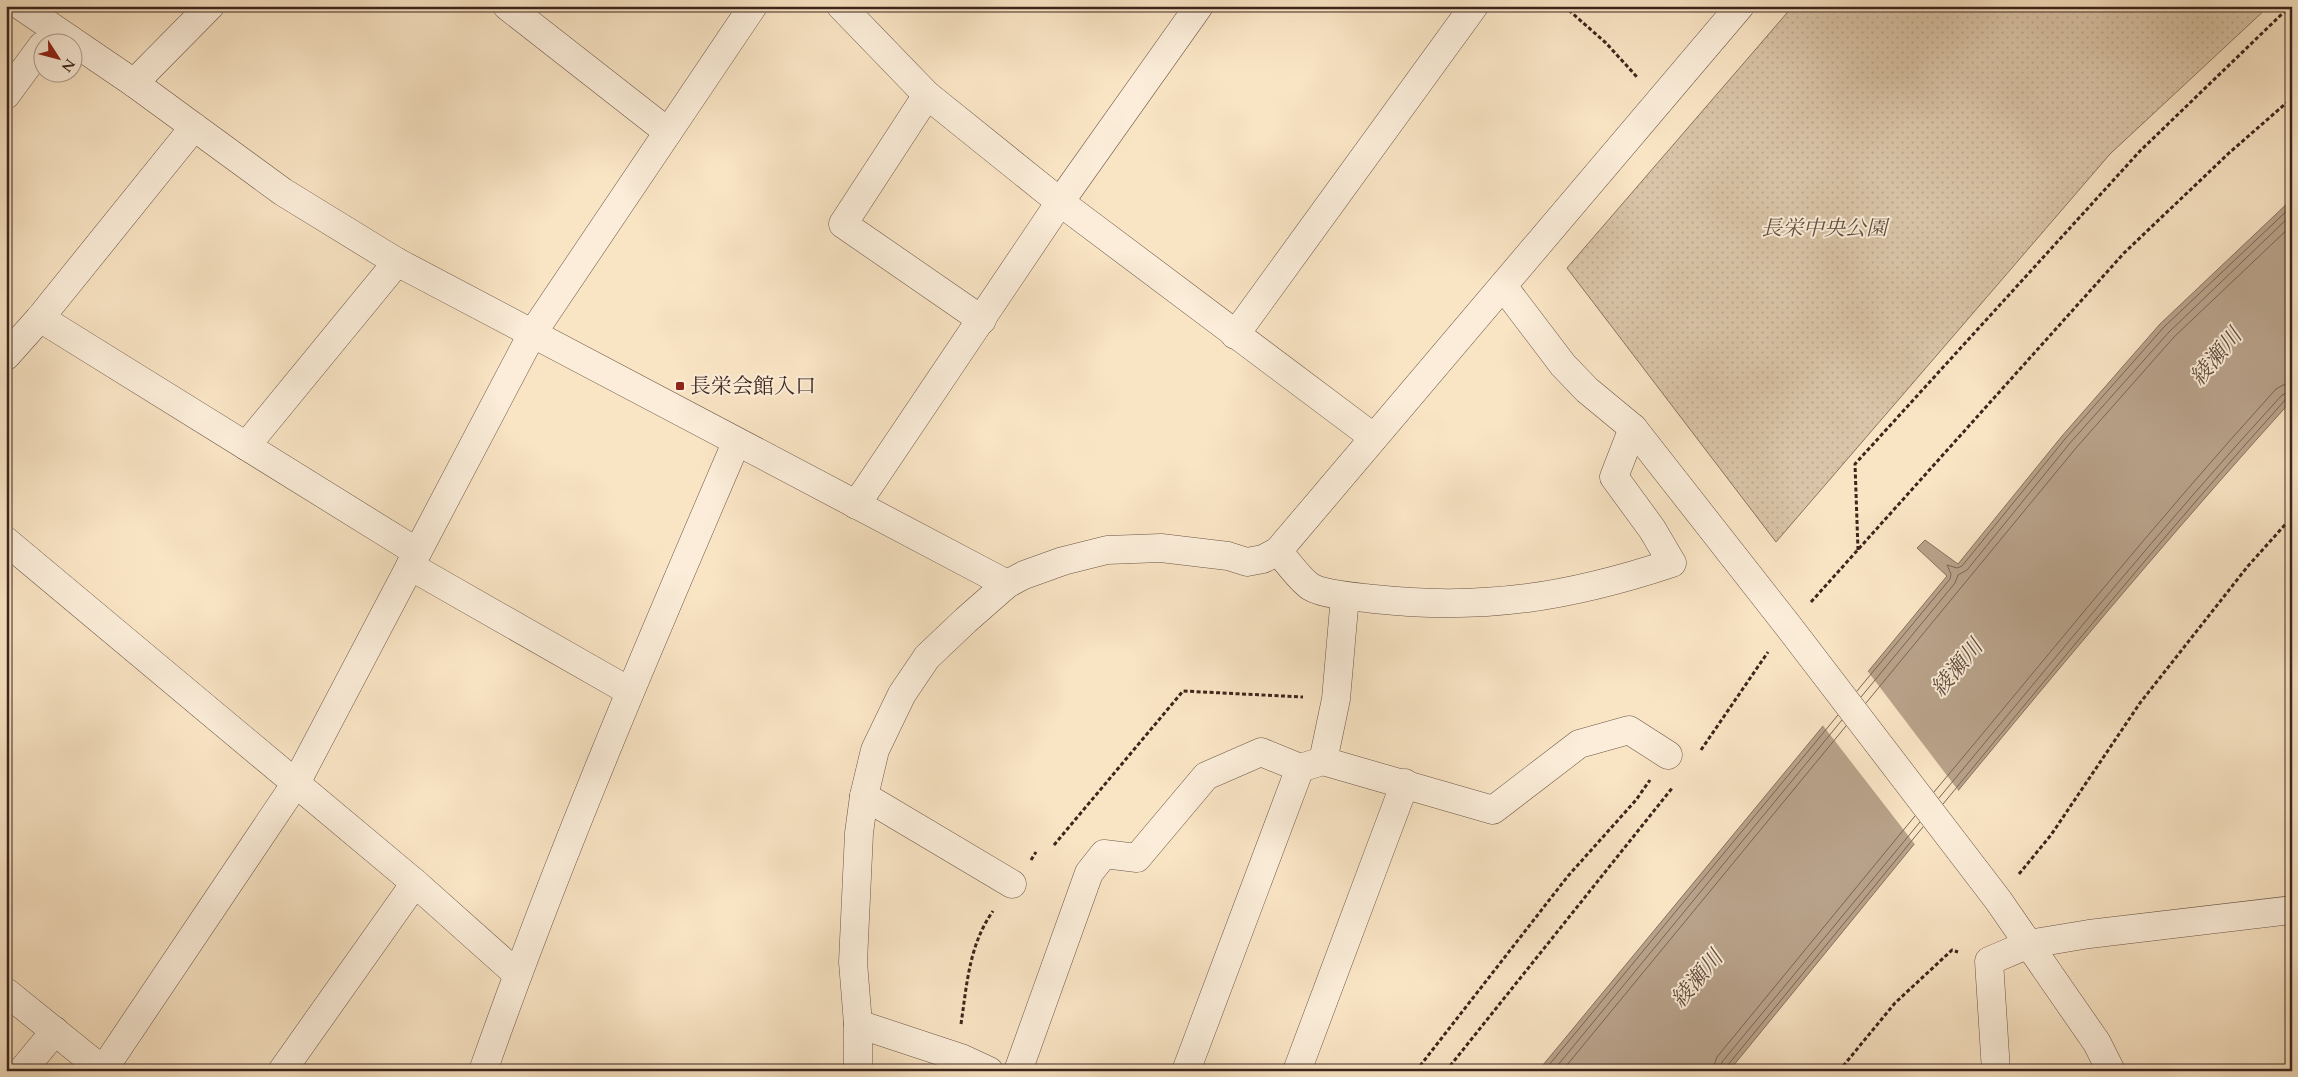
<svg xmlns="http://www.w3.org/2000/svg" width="2298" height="1077" viewBox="0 0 2298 1077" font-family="Cardo,'Noto Serif JP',serif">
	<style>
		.green { fill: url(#green-dots); stroke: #8a7462 }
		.water { fill: #b9a38b; stroke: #87715f }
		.pier { fill: #f9e4c4 }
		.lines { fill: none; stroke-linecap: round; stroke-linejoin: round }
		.shore { stroke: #7a6454; stroke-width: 1 }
		.minor-casing { stroke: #6b5546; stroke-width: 29 }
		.tertiary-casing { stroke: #6b5546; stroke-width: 29 }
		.path { stroke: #3c251c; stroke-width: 3; stroke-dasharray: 4 2.5; stroke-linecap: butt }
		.minor { stroke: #fbedd9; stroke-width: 28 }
		.tertiary { stroke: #fbedd9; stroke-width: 28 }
		.poi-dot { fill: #8f2418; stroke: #fbedd9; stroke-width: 2 }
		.labels { text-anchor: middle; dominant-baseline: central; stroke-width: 4; stroke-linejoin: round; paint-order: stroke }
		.park-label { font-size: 21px; font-style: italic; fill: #634d3f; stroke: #fbedd9 }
		.poi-label { font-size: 21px; fill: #3c251c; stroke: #fbedd9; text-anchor: start }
		.water-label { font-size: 22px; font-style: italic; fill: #624b3d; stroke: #fbedd9 }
	</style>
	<defs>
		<pattern id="green-dots" width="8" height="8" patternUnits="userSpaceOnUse" patternTransform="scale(1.25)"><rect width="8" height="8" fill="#d9c4a7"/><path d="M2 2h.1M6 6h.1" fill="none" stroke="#bba88f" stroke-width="1.8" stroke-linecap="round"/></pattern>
	</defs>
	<rect width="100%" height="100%" fill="#f9e4c4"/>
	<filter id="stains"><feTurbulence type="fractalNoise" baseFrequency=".004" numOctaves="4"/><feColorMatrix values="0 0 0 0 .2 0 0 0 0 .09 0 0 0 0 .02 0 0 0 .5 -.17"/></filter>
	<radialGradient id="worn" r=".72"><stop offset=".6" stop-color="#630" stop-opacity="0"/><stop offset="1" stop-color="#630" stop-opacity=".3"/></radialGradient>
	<polygon class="green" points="1793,6 2269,6 2110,154 1776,542 1567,268"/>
	<path class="water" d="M2292,199v201c-196,217 -378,445 -563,671h-191l409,-495 -30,-28 8,-8 33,24 104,-128 98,-112z"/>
	<polygon class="pier" points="1866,669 1961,794 1917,847 1821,723"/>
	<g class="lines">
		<g class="shore">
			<polyline points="1857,691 1950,579 1951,574 1947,565 1957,568 1962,566 2065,439 2164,327 2292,206"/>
			<polyline points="1861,697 1955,583 1958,575 1967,570 2070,443 2169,332 2292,214"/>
			<polyline points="1866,703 2076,448 2174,337 2292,225"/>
			<path d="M1934,792c113,-135 223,-272 342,-403l7,-4 9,-1"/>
			<path d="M1939,798c113,-136 224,-273 343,-403l10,-4"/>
			<path d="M1943,804c113,-137 224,-273 343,-405l6,-2"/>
			<polyline points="1544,1071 1838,715"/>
			<polyline points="1553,1071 1842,720"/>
			<polyline points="1562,1071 1846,726"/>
			<polyline points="1712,1071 1717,1057 1915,816"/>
			<polyline points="1720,1071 1722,1062 1920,822"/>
			<polyline points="1726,1071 1727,1066 1923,827"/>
		</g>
		<g class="minor-casing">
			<g id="minor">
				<polyline points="507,6 668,132"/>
				<polyline points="841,6 927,95 1060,202 1373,437"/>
				<polyline points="134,83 210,6"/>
				<polyline points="6,95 42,46"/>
				<polyline points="927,95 843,224 982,320"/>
				<polyline points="40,318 417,552"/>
				<polyline points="1235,335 1474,6"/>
				<polyline points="6,356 40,318 194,127"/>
				<polyline points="246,446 397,262"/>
				<polyline points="856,505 1060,202 1199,6"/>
				<polyline points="6,541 415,883 517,974"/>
				<path d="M1278,551c8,9 23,30 33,36 14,8 47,10 63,12 109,12 196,-2 298,-36l-20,-34 -38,-52 19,-49"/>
				<polyline points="410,566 629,691"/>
				<polyline points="1323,761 1336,699 1345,596"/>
				<polyline points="864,796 1012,884"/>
				<polyline points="6,992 104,1071"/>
				<polyline points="858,1024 961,1058 989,1071"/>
				<polyline points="103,1070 296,783 532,334 753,6"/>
				<polyline points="22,1071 55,1031"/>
				<polyline points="282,1071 415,883"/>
				<path d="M483,1071c75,-213 164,-421 253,-628"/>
				<polyline points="858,1071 858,1024 853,962 859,833 864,796 875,750 902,694 927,657 966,620 1007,584 1024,575 1063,561 1107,550 1161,548 1228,556 1247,562 1263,559 1278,551 1740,6"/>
				<polyline points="1018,1071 1089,873 1104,854 1137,858 1206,776 1261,752 1300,768 1323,761 1493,810 1579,744 1629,730 1668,755"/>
				<polyline points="1186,1071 1300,768"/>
				<polyline points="1297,1071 1405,783"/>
				<polyline points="1996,1071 1989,961 2029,944 2089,934 2292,910"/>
			</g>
		</g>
		<g class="tertiary-casing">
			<g id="tertiary">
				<polyline points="21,6 134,83 283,192 397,262 1007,584"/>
				<polyline points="1503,286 1563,365 1587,390 1633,428 1789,627 1998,900 2097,1043 2111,1071"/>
			</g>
		</g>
		<g class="path">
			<polyline points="1564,6 1606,43 1637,77"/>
			<polyline points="1858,550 1855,464 2140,151 2284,12 2292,11"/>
			<polyline points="1811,602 2124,253 2229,153 2292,98"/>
			<polyline points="1701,750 1768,652"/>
			<polyline points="1054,845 1183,691 1303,697"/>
			<polyline points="1031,860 1036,852"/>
			<polyline points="2019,874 2051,835 2140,703 2248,566 2292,517"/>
			<path d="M961,1024c6,-40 8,-79 32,-113"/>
			<polyline points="1416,1071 1568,876 1636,800 1650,780"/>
			<polyline points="1446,1071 1673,787"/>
			<polyline points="1839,1071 1895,1003 1952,950 1958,952"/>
		</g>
		<use href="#minor" class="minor"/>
		<use href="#tertiary" class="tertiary"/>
	</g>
	<rect class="poi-dot" x="675" y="381" width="10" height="10" rx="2.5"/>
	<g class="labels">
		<g class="park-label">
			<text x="1824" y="228">長栄中央公園</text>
		</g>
		<g class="poi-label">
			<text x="690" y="386">長栄会館入口</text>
		</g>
		<g class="water-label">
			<text transform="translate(2216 357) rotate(-50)">綾瀬川</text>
			<text transform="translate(1957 668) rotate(-50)">綾瀬川</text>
			<text transform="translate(1697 979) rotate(-50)">綾瀬川</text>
		</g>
	</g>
	<rect width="2298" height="1077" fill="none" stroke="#f9e4c4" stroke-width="25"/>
	<rect x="8" y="8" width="2283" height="1062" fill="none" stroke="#3c251c" stroke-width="2.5"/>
	<rect x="12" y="12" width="2273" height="1052" fill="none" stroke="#3c251c"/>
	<g transform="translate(58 58) rotate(126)"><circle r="24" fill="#fbedd9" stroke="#af9d8d"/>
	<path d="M0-4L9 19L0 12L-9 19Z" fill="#8f2418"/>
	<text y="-8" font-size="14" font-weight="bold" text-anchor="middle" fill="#3c251c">N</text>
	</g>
	<rect width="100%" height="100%" filter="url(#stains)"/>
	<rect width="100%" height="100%" fill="url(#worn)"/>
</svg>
